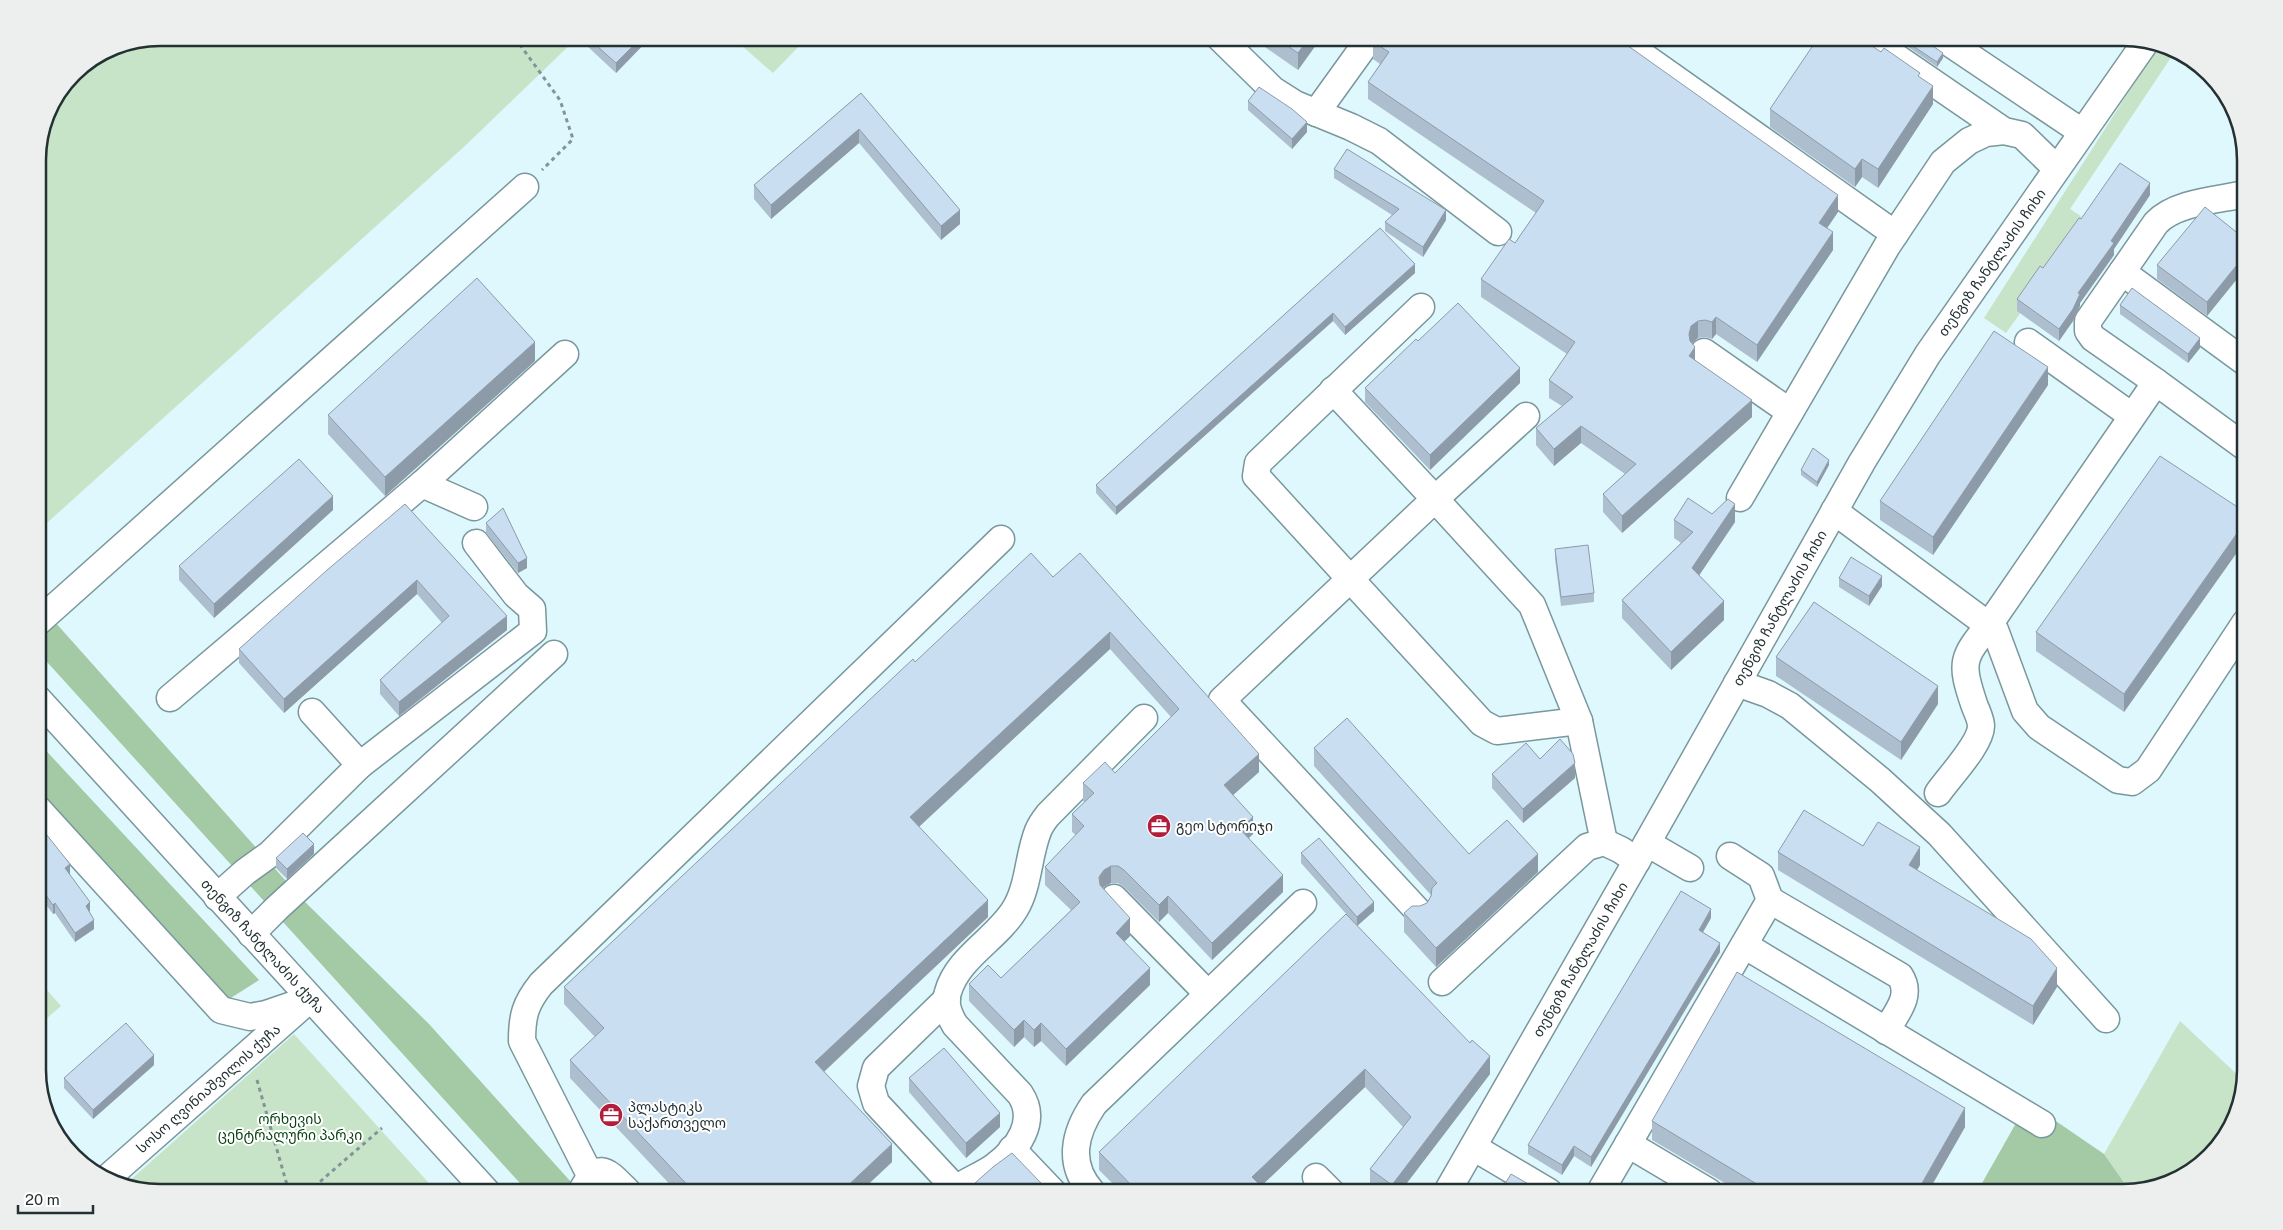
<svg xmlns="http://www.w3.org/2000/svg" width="2283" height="1230" viewBox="0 0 2283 1230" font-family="'Public Sans','Noto Sans Georgian',sans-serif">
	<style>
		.green { fill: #c8e4c8 }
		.forest { fill: #a4c9a5 }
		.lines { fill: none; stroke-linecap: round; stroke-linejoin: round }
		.minor-casing { stroke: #79979d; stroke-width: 29 }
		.path { stroke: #819498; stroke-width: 3; stroke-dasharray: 4 4; stroke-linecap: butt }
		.minor { stroke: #fff; stroke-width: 26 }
		.wall { fill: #adbfcf }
		.shaded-wall { fill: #8d9ba9 }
		.building { fill: #c9def1; stroke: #8d9ba9 }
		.labels { text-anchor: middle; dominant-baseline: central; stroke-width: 4; stroke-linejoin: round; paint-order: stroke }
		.street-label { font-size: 14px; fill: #243133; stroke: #fff }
		.poi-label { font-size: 14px; fill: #243133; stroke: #fff; text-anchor: start }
		.park-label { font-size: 14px; fill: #053f10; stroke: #fff }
		.rim { fill: none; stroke: #243133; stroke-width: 2.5 }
	</style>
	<rect width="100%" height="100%" fill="#def8fd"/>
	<g class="green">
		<polygon points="160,38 577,38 466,145 38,531 38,152 47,113 74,73 113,47"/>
		<polygon points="733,38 807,38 773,73"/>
		<polygon points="2158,46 2176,50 2070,209 2081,216 2079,231 2006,333 1984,318"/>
		<polygon points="38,980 61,1006 38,1026"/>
		<polygon points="2180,1021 2243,1080 2233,1124 2184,1176 2130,1191 2104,1154"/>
		<polygon points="294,1034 437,1192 160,1192 126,1184"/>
	</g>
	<g class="forest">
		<polygon points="38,603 302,899 429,1024 580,1192 528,1192 38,652"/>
		<polygon points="38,742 259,980 226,1001 38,793"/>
		<polygon points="2028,1102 2104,1154 2130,1191 2123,1192 1977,1192"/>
	</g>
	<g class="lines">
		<g class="minor-casing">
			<g id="minor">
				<polyline points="1220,38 1273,90 1295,104 1351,127 1379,141 1498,232"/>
				<polyline points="1618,38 1895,234"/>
				<polyline points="1868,38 2004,131 2022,135 2056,168"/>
				<polyline points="1942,38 2082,132"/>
				<polyline points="1316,113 1370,38"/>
				<polyline points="2122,272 2245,362"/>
				<polyline points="1421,307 1258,463 1256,476 1482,723 1497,731 1579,721"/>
				<polyline points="2028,342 2132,416"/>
				<polyline points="1704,352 1790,412"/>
				<path d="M2156,382l-63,-44 -5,-7v-10l68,-98c19,-21 62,-23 89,-29"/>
				<polyline points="1333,390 1435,499 1526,416"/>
				<polyline points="422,484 474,507"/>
				<polyline points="1740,498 1887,246 1943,162 1969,141 1986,133 2004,131"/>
				<polyline points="1834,511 1995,630 2025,711 2039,727 2118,780 2132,782 2148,770 2245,623"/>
				<polyline points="38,622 525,187"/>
				<polyline points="1737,683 1768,694 1790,706 1880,780 1939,834 2106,1019"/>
				<polyline points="170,698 422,484 565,354"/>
				<path id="s1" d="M38,699l449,493"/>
				<polyline points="312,712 360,765"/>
				<path d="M1938,793c11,-16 43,-49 43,-67 0,-7 -5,-16 -7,-22 -14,-42 -12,-46 15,-79l167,-243 89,65"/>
				<polyline points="38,809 221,1010 250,1017 266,1014 310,999"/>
				<polyline points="1647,843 1690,868"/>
				<path d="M1730,856l31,20 9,24 130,76c13,20 -4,37 -14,55"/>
				<polyline points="217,897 245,872 270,854 360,765 533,631 532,609 516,595 476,543"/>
				<polyline points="1114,898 1208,994"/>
				<polyline points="1417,910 1222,700 1435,499 1532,605 1579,721 1604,842"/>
				<polyline points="251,934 277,908 554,654"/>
				<polyline points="1744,945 2042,1124"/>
				<polyline points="1442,982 1587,847 1604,842 1621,850 1637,861"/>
				<polyline points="947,999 876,1068 871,1086 876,1103 956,1189"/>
				<polyline points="1628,1144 1709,1192"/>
				<polyline points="1473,1147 1549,1192"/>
				<polyline points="1012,1149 1053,1192"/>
				<path d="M590,1175l-68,-134c0,-25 3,-37 19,-57l460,-445"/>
				<polyline points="1316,1177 1331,1192"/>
				<path id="s2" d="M105,1180l197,-174"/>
				<path d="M581,1192c18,-33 25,-22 47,0"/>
				<path d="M952,1192c12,-11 30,-16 43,-26 23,-17 43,-45 25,-72l-65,-69c-6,-10 -11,-22 -7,-33 10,-35 49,-53 67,-83 14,-23 13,-53 23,-78 2,-5 6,-11 10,-16l96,-97"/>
				<path d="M1092,1192c-25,-28 -18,-59 2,-88l209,-201"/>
				<path id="s3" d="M1447,1192l200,-349 215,-381 66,-108 217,-311"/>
				<polyline points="1600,1192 1770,900"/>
			</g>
		</g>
		<g class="path">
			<polyline points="515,38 560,100 573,139 542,170"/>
			<polyline points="257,1080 289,1192"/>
			<polyline points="308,1192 382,1128"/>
		</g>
		<use href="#minor" class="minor"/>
	</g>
	<g class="wall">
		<polygon points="586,38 650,38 616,73 586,45"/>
		<polygon points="1252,38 1321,38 1298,70"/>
		<polygon points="1340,38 1353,38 1348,43"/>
		<polygon points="1901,38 1943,58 1937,67 1901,42"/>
		<polygon points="1373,42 1838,212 1827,228 1833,250 1757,362 1716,334 1712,339 1705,337 1698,338 1692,343 1695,361 1752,417 1622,533 1603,512 1603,494 1625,474 1581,443 1554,466 1536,445 1536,428 1562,406 1549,398 1549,380 1567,354 1481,297 1481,279 1515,243 1536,213 1368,99 1368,82 1380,64 1373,59"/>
		<polygon points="1920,77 1933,104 1878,188 1862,177 1855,187 1770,127 1770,109"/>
		<polygon points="861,93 960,224 941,240 859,143 771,219 754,199 754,185"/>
		<polygon points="1248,101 1307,132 1292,149 1248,110"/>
		<polygon points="1334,169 1446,220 1423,257 1385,231 1385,222 1392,215 1334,178"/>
		<polygon points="2150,195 2114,249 2114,255 2080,303 2080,306 2073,321 2059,341 2017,311 2017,299 2043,268 2081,219"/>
		<polygon points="1380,228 1415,273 1345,335 1333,321 1116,515 1096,493 1096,485"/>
		<polygon points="2245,239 2245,269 2207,316 2157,279 2157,265"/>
		<polygon points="2120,305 2200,348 2188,363 2120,314"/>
		<polygon points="1418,341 1520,383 1430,470 1365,402 1365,388"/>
		<polygon points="535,361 385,496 328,434 328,415"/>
		<polygon points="2048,385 1933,555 1880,520 1880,501"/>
		<polygon points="1829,465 1817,487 1801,475 1801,470"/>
		<polygon points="405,504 507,630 399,716 380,694 380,680 442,623 417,594 284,713 239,663 239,649"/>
		<polygon points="333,510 214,618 179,580 179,566"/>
		<polygon points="2245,512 2245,541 2124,712 2036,651 2036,632"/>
		<polygon points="1712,514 1735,522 1699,575 1724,620 1671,670 1622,618 1622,600 1681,543 1674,538 1674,520"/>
		<polygon points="486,523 527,568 518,573 486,533"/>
		<polygon points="1555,549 1594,593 1594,602 1561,606 1555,559"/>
		<polygon points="1053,577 1259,772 1233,795 1253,834 1249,838 1283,892 1212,960 1168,913 1159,922 1124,887 1118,883 1111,883 1104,887 1103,888 1130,936 1124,942 1150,985 1066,1066 1041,1041 1034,1047 1024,1037 1014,1047 969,1001 969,984 1001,978 1071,910 1045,885 1045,867 1076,835 1072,832 1072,814 1085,802 1083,801 1083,783 1115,773 1171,717 1110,649 919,827 988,917 824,1072 892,1162 860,1192 677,1192 570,1078 570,1060 595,1037 564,1004 564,987 915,662"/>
		<polygon points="1839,578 1882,586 1869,606 1839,587"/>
		<polygon points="1776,657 1938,704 1901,760 1776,676"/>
		<polygon points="1314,748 1469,854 1538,872 1436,967 1404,932 1404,913 1427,903 1431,896 1431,895 1314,766"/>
		<polygon points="1540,759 1575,778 1523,823 1492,788 1492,774"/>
		<polygon points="38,824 70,874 69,874 90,911 89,912 94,929 75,942 55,913 53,914 40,897 38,898"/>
		<polygon points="1863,846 1920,865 1917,870 2057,987 2033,1025 1778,870 1778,852"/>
		<polygon points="1301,853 1374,911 1357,926 1490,1074 1400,1192 1377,1192 1370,1187 1370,1169 1403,1127 1365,1087 1261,1186 1267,1192 1121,1192 1099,1170 1099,1152 1348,916 1301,863"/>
		<polygon points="314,854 287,879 276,868 276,858"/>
		<polygon points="1711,918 1703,932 1720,952 1591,1167 1574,1156 1562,1175 1528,1154 1528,1145"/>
		<polygon points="154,1065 93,1119 64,1088 64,1078"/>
		<polygon points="909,1078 1000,1127 966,1158 909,1092"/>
		<polygon points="1652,1121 1965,1127 1928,1192 1740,1192 1652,1140"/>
	</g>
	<g class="shaded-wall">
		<polygon points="641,38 650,38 616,73 616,63"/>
		<polygon points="1309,38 1321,38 1298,70 1298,53"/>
		<polygon points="1348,38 1353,38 1348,43"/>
		<polygon points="1943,53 1943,58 1937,67 1937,62"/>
		<polygon points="1933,86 1933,104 1878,188 1878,169"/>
		<polygon points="1307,122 1307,132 1292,149 1292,139"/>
		<polygon points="859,129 859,143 771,219 771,205"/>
		<polygon points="1862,159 1862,177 1855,187 1855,169"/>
		<polygon points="2150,183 2150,195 2114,249 2114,255 2080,303 2080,306 2073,321 2059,341 2059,329 2078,293 2111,241"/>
		<polygon points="1838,195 1838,212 1819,240 1819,223"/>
		<polygon points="960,210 960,224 941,240 941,226"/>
		<polygon points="1446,210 1446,220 1423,257 1423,247"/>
		<polygon points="1833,232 1833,250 1757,362 1757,345"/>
		<polygon points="2245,255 2245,269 2207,316 2207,302"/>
		<polygon points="1415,264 1415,273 1345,335 1345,327"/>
		<polygon points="1333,313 1333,321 1116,515 1116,507"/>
		<polygon points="1716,317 1716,334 1712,339 1712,322"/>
		<polygon points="1698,321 1698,338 1691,344 1689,351 1689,334 1691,326"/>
		<polygon points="2200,338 2200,348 2188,363 2188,354"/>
		<polygon points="535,342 535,361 385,496 385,477"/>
		<polygon points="1695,347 1695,364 1689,356"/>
		<polygon points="2048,367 2048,385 1933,555 1933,537"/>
		<polygon points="1520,368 1520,383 1430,470 1430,455"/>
		<polygon points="1752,400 1752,417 1622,533 1622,516"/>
		<polygon points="1581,426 1581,443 1554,466 1554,449"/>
		<polygon points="1829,460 1829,465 1817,487 1817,482"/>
		<polygon points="333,496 333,510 214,618 214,604"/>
		<polygon points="1735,504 1735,522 1692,586 1692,568"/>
		<polygon points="2245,522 2245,541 2124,712 2124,694"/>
		<polygon points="527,558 527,568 518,573 518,563"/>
		<polygon points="1882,576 1882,586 1869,606 1869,596"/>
		<polygon points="417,580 417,594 284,713 284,699"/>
		<polygon points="1724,601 1724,620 1671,670 1671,652"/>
		<polygon points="507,616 507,630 399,716 399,702"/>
		<polygon points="1110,632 1110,649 910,835 910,817"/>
		<polygon points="1938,686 1938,704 1901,760 1901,742"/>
		<polygon points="1259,754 1259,772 1224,803 1224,785"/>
		<polygon points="1575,763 1575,778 1523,823 1523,809"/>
		<polygon points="1253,817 1253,834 1240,846 1240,829"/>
		<polygon points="314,844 314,854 287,879 287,869"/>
		<polygon points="1920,847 1920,865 1909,884 1909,865"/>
		<polygon points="1538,854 1538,872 1436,967 1436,948"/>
		<polygon points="70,864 70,874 65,878 65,868"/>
		<polygon points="1111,866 1111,883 1104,887 1099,894 1099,877 1104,870"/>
		<polygon points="1283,875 1283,892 1212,960 1212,943"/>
		<polygon points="40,887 40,897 38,898 38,889"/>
		<polygon points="1168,896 1168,913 1159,922 1159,905"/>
		<polygon points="988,900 988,917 815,1080 815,1062"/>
		<polygon points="90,902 90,911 86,915 86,906"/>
		<polygon points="1374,902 1374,911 1357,926 1357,917"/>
		<polygon points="55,903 55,913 53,914 53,905"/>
		<polygon points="1711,909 1711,918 1699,939 1699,930"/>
		<polygon points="1130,918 1130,936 1116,950 1116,933"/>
		<polygon points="94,920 94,929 75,942 75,933"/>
		<polygon points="1720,943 1720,952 1591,1167 1591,1157"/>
		<polygon points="1150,968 1150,985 1066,1066 1066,1049"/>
		<polygon points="2057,968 2057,987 2033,1025 2033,1006"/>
		<polygon points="1024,1020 1024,1037 1014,1047 1014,1030"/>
		<polygon points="1041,1023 1041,1041 1034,1047 1034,1030"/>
		<polygon points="154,1055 154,1065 93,1119 93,1110"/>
		<polygon points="1490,1056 1490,1074 1400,1192 1392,1192 1392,1185"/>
		<polygon points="1365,1069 1365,1087 1255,1192 1252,1177"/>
		<polygon points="1965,1108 1965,1127 1928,1192 1917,1192"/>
		<polygon points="1000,1113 1000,1127 966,1158 966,1143"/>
		<polygon points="892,1144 892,1162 860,1192 841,1192"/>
		<polygon points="1574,1146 1574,1156 1562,1175 1562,1165"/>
	</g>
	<g class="building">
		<polygon points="588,38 641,38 616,63"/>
		<polygon points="1276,38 1309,38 1298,53"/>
		<polygon points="1376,38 1617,38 1838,195 1819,223 1833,232 1757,345 1716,317 1712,322 1705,320 1698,321 1691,326 1689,334 1690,341 1695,347 1689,356 1752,400 1622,516 1603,494 1636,464 1581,426 1554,449 1536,428 1573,397 1549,380 1575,342 1481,279 1509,239 1515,243 1544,201 1368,82 1389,52 1373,42"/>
		<polygon points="1818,38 1860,38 1881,52 1884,48 1920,73 1918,76 1933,86 1878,169 1862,159 1855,169 1770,109"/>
		<polygon points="1901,38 1921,38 1943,53 1937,62"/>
		<polygon points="1259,87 1292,109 1307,122 1292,139 1248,101"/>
		<polygon points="861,93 960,210 941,226 859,129 771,205 754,185"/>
		<polygon points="1347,149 1446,210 1423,247 1385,222 1399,209 1334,169"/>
		<polygon points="2120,163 2150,183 2111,241 2114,243 2078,293 2080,294 2073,309 2059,329 2017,299 2040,266 2043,268 2079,218 2081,219"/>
		<polygon points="2205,207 2245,239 2245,255 2207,302 2157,265"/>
		<polygon points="1380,228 1415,264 1345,327 1333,313 1116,507 1096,485"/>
		<polygon points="477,278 535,342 385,477 328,415"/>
		<polygon points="2132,288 2200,338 2188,354 2120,305"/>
		<polygon points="1458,303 1520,368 1430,455 1365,388 1416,339 1418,341"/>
		<polygon points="1994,331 2048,367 1933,537 1880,501"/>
		<polygon points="1813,448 1829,460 1817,482 1801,470"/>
		<polygon points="2160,456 2245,512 2245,522 2124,694 2036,632"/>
		<polygon points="299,459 333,496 214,604 179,566"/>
		<polygon points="1688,498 1712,514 1728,499 1735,504 1692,568 1724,601 1671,652 1622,600 1693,532 1674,520"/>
		<polygon points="405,504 507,616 399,702 380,680 449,616 417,580 284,699 239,649 326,571"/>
		<polygon points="503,508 527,558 518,563 486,523"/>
		<polygon points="1588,545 1594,593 1561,597 1555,549"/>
		<polygon points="1031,553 1053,577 1080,553 1259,754 1224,785 1253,817 1240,829 1283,875 1212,943 1168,896 1159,905 1124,870 1118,866 1111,866 1104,870 1099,877 1100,885 1130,918 1116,933 1150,968 1066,1049 1041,1023 1034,1030 1024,1020 1014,1030 969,984 988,965 1001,978 1080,902 1045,867 1084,826 1072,814 1094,793 1083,783 1105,762 1115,773 1179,709 1110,632 910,817 988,900 815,1062 892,1144 841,1192 755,1192 751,1189 747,1192 694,1192 570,1060 604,1028 564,987 913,659 915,662"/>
		<polygon points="1851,557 1882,576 1869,596 1839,578"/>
		<polygon points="1814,602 1938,686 1901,742 1776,657"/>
		<polygon points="1347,718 1469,854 1507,820 1538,854 1436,948 1404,913 1412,906 1420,906 1427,903 1431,896 1432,888 1437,883 1314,748"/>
		<polygon points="1560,739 1573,754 1575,763 1523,809 1492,774 1526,743 1540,759"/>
		<polygon points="1804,810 1863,846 1878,822 1920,847 1909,865 2031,939 2057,968 2033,1006 1778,852"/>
		<polygon points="38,824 70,864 65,868 90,902 86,906 94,920 75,933 55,903 53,905 40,887 38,889"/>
		<polygon points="303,833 314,844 287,869 276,858"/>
		<polygon points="1319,838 1374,902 1357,917 1301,853"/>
		<polygon points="1681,891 1711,909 1699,930 1720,943 1591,1157 1574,1146 1562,1165 1528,1145"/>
		<polygon points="1346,914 1470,1043 1472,1040 1490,1056 1392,1185 1370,1169 1411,1117 1365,1069 1252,1177 1267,1192 1138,1192 1099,1152"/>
		<polygon points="1737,972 1965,1108 1917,1192 1770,1192 1652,1121"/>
		<polygon points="126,1023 154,1055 93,1110 64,1078"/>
		<polygon points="944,1048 1000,1113 966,1143 909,1078"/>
		<polygon points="1012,1153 1042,1184 1052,1192 965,1192 993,1167"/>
		<polygon points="1511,1174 1542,1192 1500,1192"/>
	</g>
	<defs>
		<g id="office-disc" transform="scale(1.25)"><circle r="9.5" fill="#b11e3c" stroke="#fff"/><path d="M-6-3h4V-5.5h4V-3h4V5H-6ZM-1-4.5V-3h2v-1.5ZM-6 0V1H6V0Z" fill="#fff"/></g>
	</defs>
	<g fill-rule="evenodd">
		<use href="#office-disc" x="1159" y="826"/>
		<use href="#office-disc" x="611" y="1115"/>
	</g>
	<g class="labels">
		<g class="street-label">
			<text stroke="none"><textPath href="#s3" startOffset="1078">თენგიზ ჩანტლაძის ჩიხი</textPath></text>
			<text stroke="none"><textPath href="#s3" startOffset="672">თენგიზ ჩანტლაძის ჩიხი</textPath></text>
			<text stroke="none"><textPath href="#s1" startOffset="334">თენგიზ ჩანტლაძის ქუჩა</textPath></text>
			<text stroke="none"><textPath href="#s3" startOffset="268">თენგიზ ჩანტლაძის ჩიხი</textPath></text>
			<text stroke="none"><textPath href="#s2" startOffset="138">სოსო ღვინიაშვილის ქუჩა</textPath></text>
		</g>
		<g class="poi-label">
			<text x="1176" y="826">გეო სტორიჯი</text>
			<text x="628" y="1107">პლასტიკს<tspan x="628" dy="16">საქართველო</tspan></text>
		</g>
		<g class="park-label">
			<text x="290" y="1119">ორხევის<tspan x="290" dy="16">ცენტრალური პარკი</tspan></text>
		</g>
	</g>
	<path d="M0 0H2283V1230H0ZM160 46H2123A114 114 0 0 1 2237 160V1070A114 114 0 0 1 2123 1184H160A114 114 0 0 1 46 1070V160A114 114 0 0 1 160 46Z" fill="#edefef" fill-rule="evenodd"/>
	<path class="rim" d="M160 46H2123A114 114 0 0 1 2237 160V1070A114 114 0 0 1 2123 1184H160A114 114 0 0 1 46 1070V160A114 114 0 0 1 160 46Z"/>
	<path d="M18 1205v8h75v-8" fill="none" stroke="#243133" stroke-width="2.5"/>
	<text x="25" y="1205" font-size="15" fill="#243133" stroke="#ffffff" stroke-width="4" paint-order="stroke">20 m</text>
</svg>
